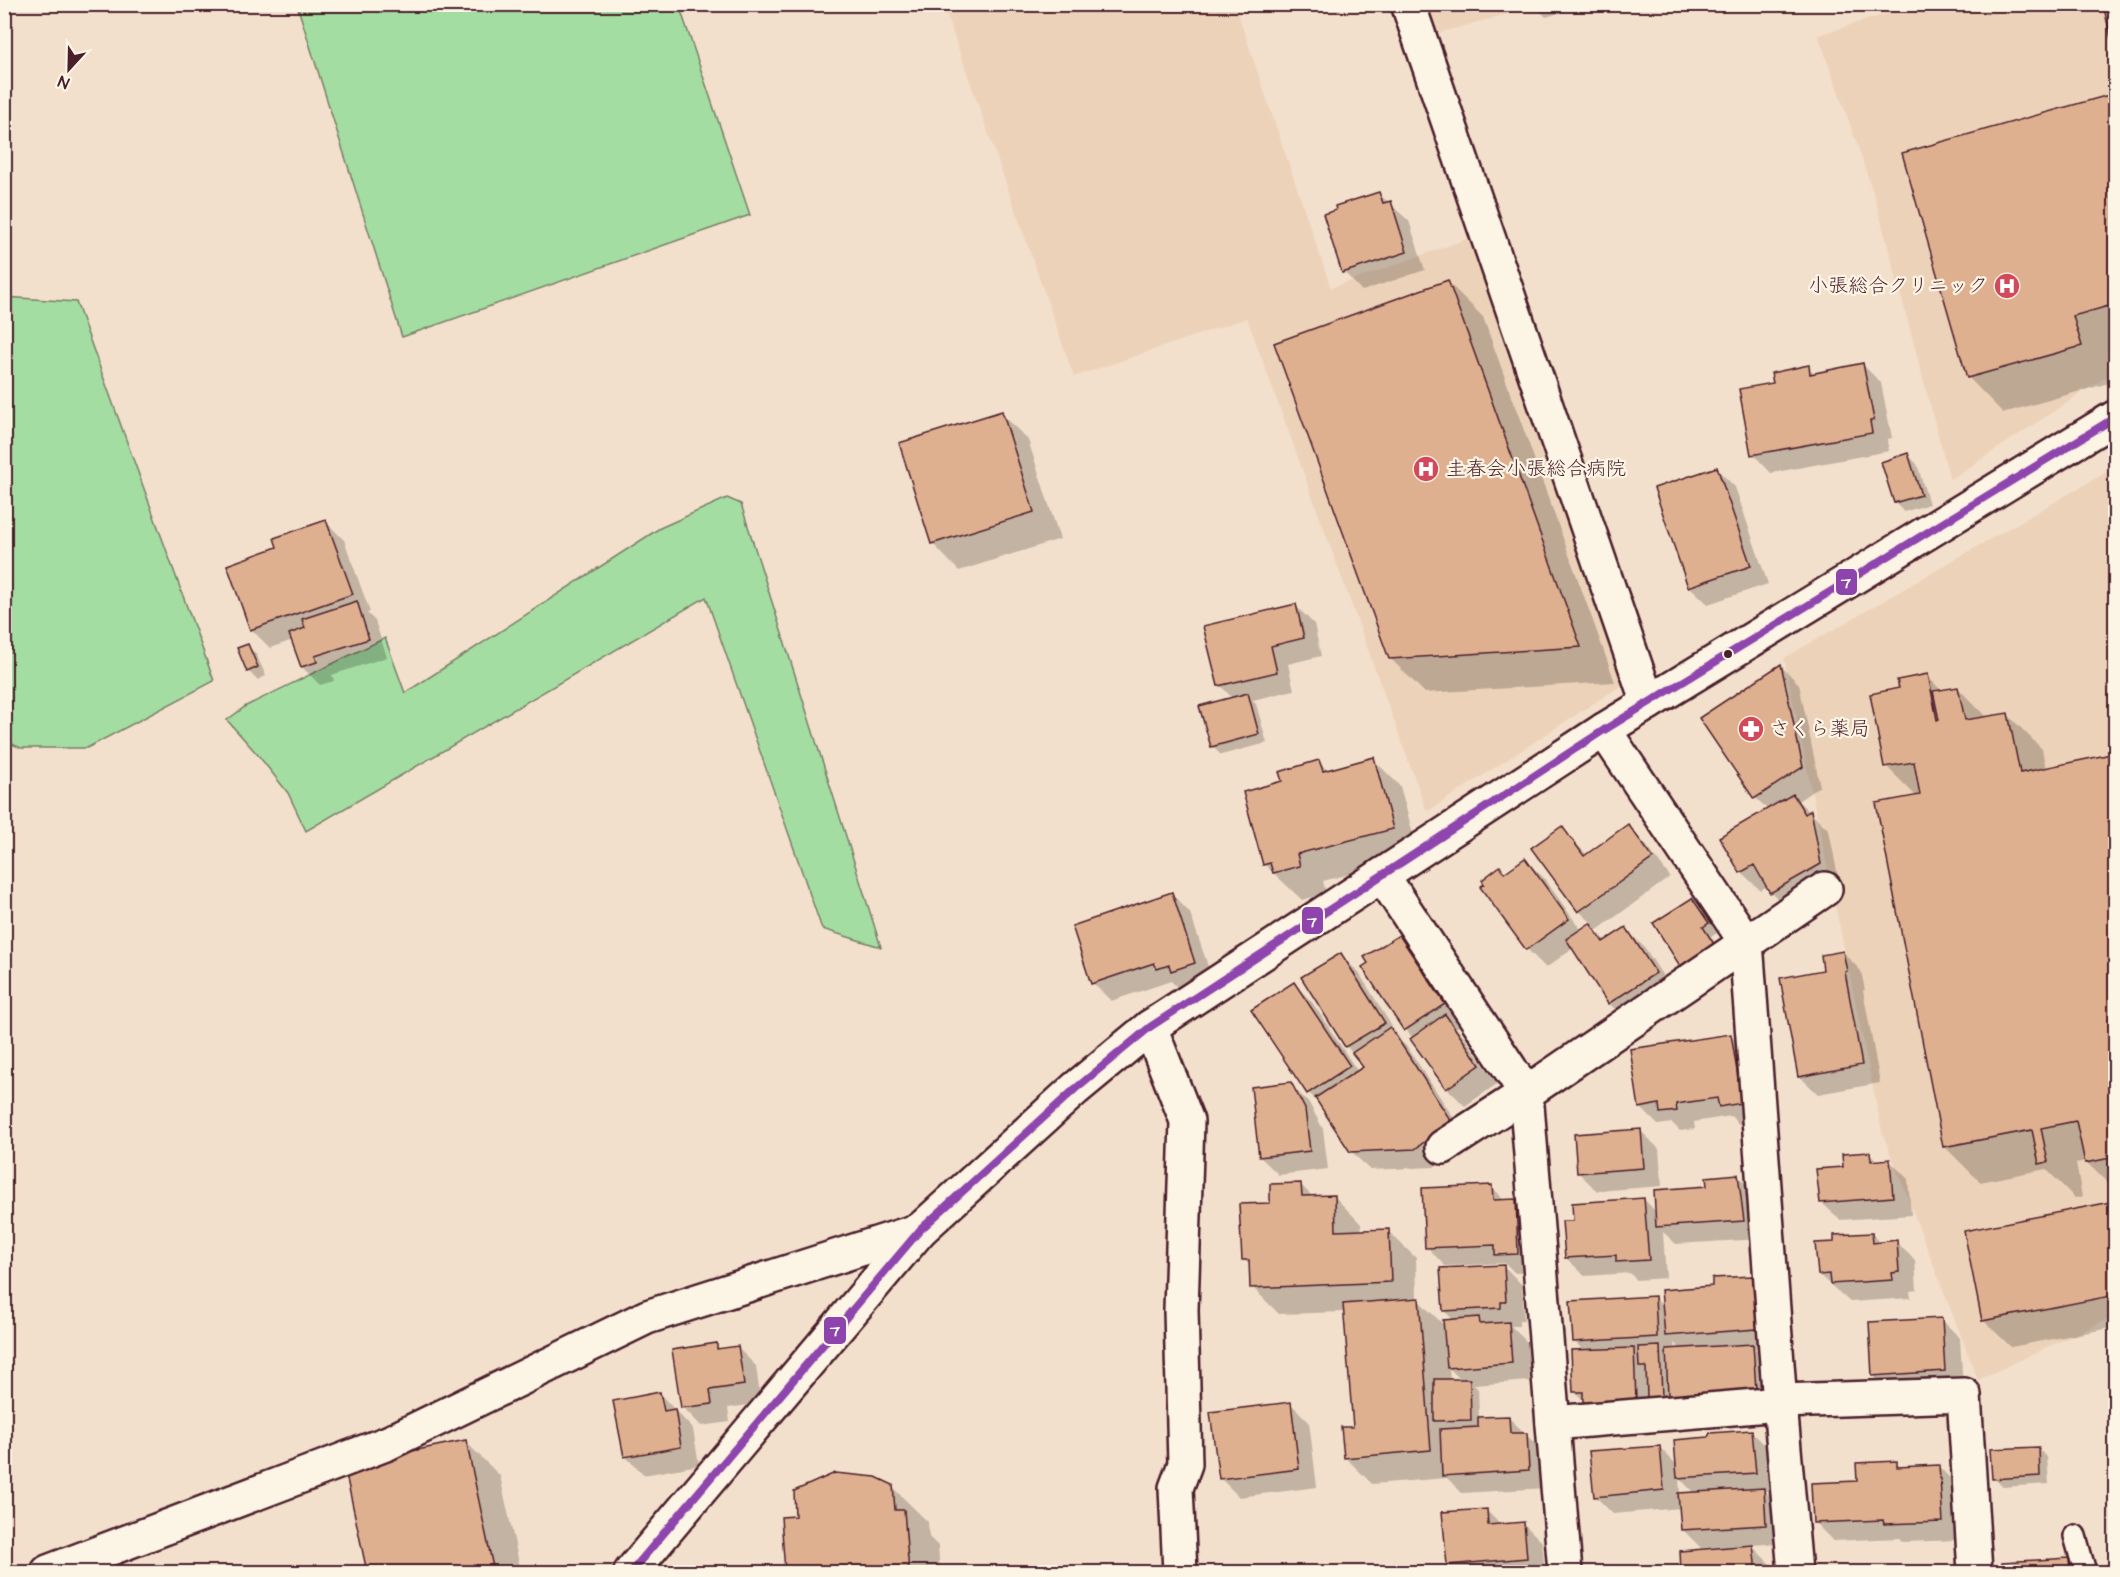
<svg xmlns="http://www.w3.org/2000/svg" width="2120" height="1577" viewBox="0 0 2120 1577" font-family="'Architects Daughter','Klee One',sans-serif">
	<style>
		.built { fill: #edd2ba }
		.green { fill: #a4dda2; stroke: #777e66; stroke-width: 1.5 }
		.shadow { fill: #0003; fill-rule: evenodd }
		.building { fill: #dfb090; stroke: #4a1f2b; stroke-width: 1.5 }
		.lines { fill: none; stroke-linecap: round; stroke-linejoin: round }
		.lane-casing { stroke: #4a1f2b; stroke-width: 26 }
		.street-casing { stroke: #4a1f2b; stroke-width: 38 }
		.secondary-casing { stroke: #4a1f2b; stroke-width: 38 }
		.lane { stroke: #fcf5e5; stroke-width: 21 }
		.street { stroke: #fcf5e5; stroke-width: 33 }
		.secondary { stroke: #fcf5e5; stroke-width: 33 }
		.bus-1-casing { stroke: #fcf5e5; stroke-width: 12 }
		.bus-1 { stroke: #8e44ad; stroke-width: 8 }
		.bus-dot { fill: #4a1f2b; stroke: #fcf5e5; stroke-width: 2 }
		.labels { text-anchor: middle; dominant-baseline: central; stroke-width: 4.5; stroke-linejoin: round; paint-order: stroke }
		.poi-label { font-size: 20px; fill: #4a1f2b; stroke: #fcf5e5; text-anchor: start }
		.line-badge { stroke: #fcf5e5; stroke-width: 2 }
		.badge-label { font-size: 16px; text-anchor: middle; font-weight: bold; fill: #fff }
	</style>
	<rect width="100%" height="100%" fill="#f3e0cc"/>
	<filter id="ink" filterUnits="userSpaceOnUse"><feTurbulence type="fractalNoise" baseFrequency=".0167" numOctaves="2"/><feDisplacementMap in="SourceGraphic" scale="12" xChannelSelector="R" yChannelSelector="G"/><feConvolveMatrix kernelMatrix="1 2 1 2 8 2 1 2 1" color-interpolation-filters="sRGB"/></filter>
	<g filter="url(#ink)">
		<g class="built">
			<polygon points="1422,4 1540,5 1432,35"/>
			<polygon points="943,5 1235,5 1331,288 1472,237 1625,683 1427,812 1247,318 1074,377"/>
			<polygon points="1915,5 2115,5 2115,371 1950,480 1876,202 1857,144 1818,35"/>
			<polygon points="2115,467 2115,1316 1978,1380 1882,1132 1784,658"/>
		</g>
		<g class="green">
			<polygon points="297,5 679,5 750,215 402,337"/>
			<polygon points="5,297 76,302 214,681 87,748 21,748 5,741"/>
			<polygon points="727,498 741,504 881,947 822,929 706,597 306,831 288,793 258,755 227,720 246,706 385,638 405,693 660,528"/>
		</g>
		<g class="shadow">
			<polygon points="1534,4 1589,4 1546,17"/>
			<polygon points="2116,94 2116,348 2107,351 2116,381 2003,413 1968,377"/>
			<polygon points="1379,194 1409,221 1425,270 1362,291 1344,272"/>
			<polygon points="1448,282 1483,317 1615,682 1425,693 1390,658"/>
			<polygon points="1863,365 1881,383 1892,438 1887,439 1889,451 1771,473 1753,454 1808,367 1815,374"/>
			<polygon points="1001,413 1028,440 1060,539 959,571 932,543"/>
			<polygon points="1908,455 1917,464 1929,504 1904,512 1895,503"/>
			<polygon points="1717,469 1735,487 1768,584 1708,604 1689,586"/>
			<polygon points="326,522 344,540 370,612 367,613 375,621 387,657 332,675 334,681 320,685 302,667 293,640 270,648 252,630 228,566 279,548"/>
			<polygon points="1295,605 1314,624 1321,656 1288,664 1294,690 1253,700 1256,704 1267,743 1221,755 1212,746 1233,699 1220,685"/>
			<polygon points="247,645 256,654 266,676 257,680 248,671"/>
			<polygon points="1781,666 1799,684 1820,786 1798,801 1829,830 1839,882 1790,911 1771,892 1767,886 1760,890 1741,872 1768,810 1756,798 1701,719"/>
			<polygon points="1927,676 1942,691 1958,688 1987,718 2007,714 2042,749 2046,769 2116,755 2116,1191 2085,1161 2076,1163 2082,1197 2075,1198 2046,1169 1980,1182 1945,1147 1917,797 1886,766 1901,689"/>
			<polygon points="1373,759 1400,786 1419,856 1323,881 1326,893 1302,900 1264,864 1284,782 1319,762 1328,771"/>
			<polygon points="1628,826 1646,845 1670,877 1596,931 1607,941 1626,929 1645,948 1673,992 1627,1022 1609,1003 1573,948 1546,968 1527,949 1482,888 1500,868 1506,874 1525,860 1544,878 1581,930 1592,923 1579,911 1534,848 1562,828 1587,855"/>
			<polygon points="1172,894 1190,913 1213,981 1186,984 1177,987 1171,981 1111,1001 1093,983"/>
			<polygon points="1692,900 1701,909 1717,933 1711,937 1722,954 1690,974 1681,965"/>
			<polygon points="1398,937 1417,955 1462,1023 1456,1028 1463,1035 1497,1084 1465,1106 1447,1088 1364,968"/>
			<polygon points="1843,952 1861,971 1865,990 1863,990 1880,1083 1818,1094 1799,1076 1825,971"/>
			<polygon points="1341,955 1359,973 1401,1041 1408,1048 1468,1140 1434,1167 1370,1170 1351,1151 1324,1109 1309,1093 1253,1010 1294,984 1312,1002 1358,1072 1365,1067 1346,1046"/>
			<polygon points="1730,1035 1749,1054 1759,1121 1738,1124 1731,1116 1694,1122 1695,1129 1680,1131 1672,1123 1658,1125 1640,1107"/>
			<polygon points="1290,1084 1309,1103 1323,1129 1328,1169 1279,1175 1260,1157"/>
			<polygon points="1640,1130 1659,1149 1662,1186 1597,1191 1579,1173"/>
			<polygon points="1870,1153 1878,1162 1890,1161 1908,1179 1911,1215 1840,1220 1821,1202"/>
			<polygon points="1737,1175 1756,1194 1761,1239 1676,1244 1663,1232 1666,1278 1636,1280 1630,1273 1585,1276 1566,1258 1575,1222 1644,1199 1656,1212"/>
			<path d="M1300,1184l13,13 21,-1 27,28 1,8 26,-1 28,27 1,41 28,27 9,-6 -10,-9 60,-45 18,19 2,35h-5v6h-8l16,16 3,39 -56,4 4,4 1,30 29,-2 37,36 1,35 -84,5 -15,-15 -75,6 -27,-27 10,-28 -10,-117 -66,2 -27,-27 -1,-21 -7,-6 28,-56zM1449,1368l13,13h-12z"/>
			<polygon points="1491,1187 1505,1201 1516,1200 1534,1219 1536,1272 1515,1273 1505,1263 1445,1266 1427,1247"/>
			<polygon points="2116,1202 2116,1327 2011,1347 1983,1320"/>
			<polygon points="1872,1234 1880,1243 1896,1242 1915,1260 1917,1290 1910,1291 1911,1298 1850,1302 1819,1275 1836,1243"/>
			<path d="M1752,1277l19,19 4,51 -20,1 16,16 2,44 -85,5 -18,-18v10l-67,15 -28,-28 9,-41 -10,-10 80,-44 10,10 49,-19zM1674,1343l7,6 -6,1z"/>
			<polygon points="1941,1319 1960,1338 1963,1389 1891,1393 1873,1375"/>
			<polygon points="716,1345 722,1350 737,1347 756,1366 761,1403 728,1408 730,1422 701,1426 683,1407"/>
			<polygon points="660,1394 693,1429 699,1465 644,1475 625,1456"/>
			<polygon points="1290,1403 1309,1422 1317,1487 1239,1497 1220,1478"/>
			<path d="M1752,1432l18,18 3,41h-8l17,17 2,35 -33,2 20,20 1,7h-89l-2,-19 40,-3v-3l-20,1 -19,-19 -1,-21 -68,6 -18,-18 64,-49 18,18zM1679,1477l8,9 8,8h-15z"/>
			<polygon points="465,1441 500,1476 521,1572 368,1572 346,1466"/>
			<polygon points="2038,1448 2047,1457 2049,1484 2003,1487 1994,1478"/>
			<polygon points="1896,1463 1902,1468 1939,1467 1957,1485 1961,1540 1903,1542 1899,1538 1833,1541 1815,1523 1858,1482"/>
			<polygon points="892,1487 928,1522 929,1537 938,1546 940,1572 787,1572 783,1518 797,1517"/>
			<polygon points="1486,1510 1502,1526 1524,1524 1542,1542 1545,1572 1456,1572 1448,1565"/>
			<polygon points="2068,1560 2081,1572 2005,1572 2004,1563"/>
		</g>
		<g class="building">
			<polygon points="2103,4 2116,4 2116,47 2113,47"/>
			<polygon points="2116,93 2116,304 2073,316 2082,346 1967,378 1902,153"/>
			<polygon points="1379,192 1383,203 1391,201 1407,252 1342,273 1323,214 1336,210 1335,206"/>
			<polygon points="1448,280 1581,647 1389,659 1274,343"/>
			<polygon points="1863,363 1874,420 1870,421 1872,433 1751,455 1739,389 1773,383 1771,373 1809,365 1810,374"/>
			<polygon points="1002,411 1034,512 931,544 899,443"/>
			<polygon points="1908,453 1921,495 1894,503 1881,462"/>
			<polygon points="1717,467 1751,566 1688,587 1654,488"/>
			<polygon points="326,520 353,594 250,630 227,565 277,547 274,538"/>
			<polygon points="357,601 369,639 315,656 317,662 301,667 289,634 305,628 302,619"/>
			<polygon points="1296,604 1304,638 1271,646 1277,672 1218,686 1203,626"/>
			<polygon points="248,644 258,667 247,672 237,648"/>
			<polygon points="1781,664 1803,767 1754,799 1699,718"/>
			<polygon points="1928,674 1937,720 1939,720 1933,691 1958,687 1965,720 2008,713 2020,773 2116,753 2116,1157 2085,1163 2076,1121 2041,1128 2048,1162 2039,1164 2032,1130 1943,1147 1876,803 1920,795 1914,762 1884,767 1870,694 1899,688 1897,680"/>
			<polygon points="1248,693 1259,734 1211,747 1199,706"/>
			<polygon points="1374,757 1393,829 1297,854 1300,866 1273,873 1270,863 1263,865 1243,792 1282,781 1279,772 1319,760 1323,771"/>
			<polygon points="1793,794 1805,814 1811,810 1821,864 1770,893 1754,865 1740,873 1719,837"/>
			<polygon points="1628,824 1653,858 1578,912 1531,848 1562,826 1584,856"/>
			<polygon points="1525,858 1569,919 1526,950 1480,887 1484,884 1482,880 1500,866 1504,873"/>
			<polygon points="1172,892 1195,963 1171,971 1169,965 1157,969 1154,963 1091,984 1072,926"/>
			<polygon points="1692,898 1709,923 1703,927 1714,944 1680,966 1653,923"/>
			<polygon points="1590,923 1603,942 1626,927 1656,973 1608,1004 1566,939"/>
			<polygon points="1399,935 1445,1004 1404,1031 1362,967 1368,963 1364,957"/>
			<polygon points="1843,951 1847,971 1845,972 1862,1065 1798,1077 1780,978 1823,970 1821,955"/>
			<polygon points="1341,953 1385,1023 1345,1047 1301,977"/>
			<polygon points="1294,982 1350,1066 1307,1094 1251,1010"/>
			<polygon points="1445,1014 1480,1065 1446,1089 1410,1039"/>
			<polygon points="1390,1027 1451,1121 1415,1149 1350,1152 1315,1098 1363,1067 1352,1053"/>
			<polygon points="1731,1034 1742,1103 1719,1107 1717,1098 1676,1104 1677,1111 1660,1113 1659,1104 1639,1108 1630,1049"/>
			<polygon points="1291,1082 1305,1109 1310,1151 1259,1157 1251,1087"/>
			<polygon points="1641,1129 1644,1168 1577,1173 1574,1134"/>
			<polygon points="1870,1152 1871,1161 1890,1159 1893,1197 1820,1203 1816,1169 1843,1167 1842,1154"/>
			<polygon points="1738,1174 1744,1221 1656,1227 1654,1190 1707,1186 1706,1177"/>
			<polygon points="1301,1183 1302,1196 1335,1195 1336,1231 1389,1229 1391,1282 1250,1288 1249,1260 1242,1260 1239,1204 1270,1203 1270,1184"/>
			<polygon points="1492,1185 1493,1200 1516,1199 1518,1254 1495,1255 1495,1245 1425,1248 1422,1188"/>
			<polygon points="1644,1198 1649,1260 1616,1262 1616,1255 1565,1258 1562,1221 1573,1221 1572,1203"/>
			<polygon points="2116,1201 2116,1295 1982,1321 1964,1231"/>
			<polygon points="1872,1233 1873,1243 1897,1240 1899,1272 1892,1273 1893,1280 1830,1284 1829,1274 1818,1275 1815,1243 1834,1242 1834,1235"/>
			<polygon points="1504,1265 1506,1302 1501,1302 1501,1308 1443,1311 1440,1268"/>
			<polygon points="1753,1276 1757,1329 1665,1336 1661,1290 1712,1286 1712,1278"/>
			<polygon points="1655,1296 1657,1337 1573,1342 1570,1301"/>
			<polygon points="1419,1298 1431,1450 1344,1458 1341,1427 1353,1427 1343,1304"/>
			<polygon points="1479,1317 1480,1324 1509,1322 1512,1363 1447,1368 1443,1320"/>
			<polygon points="1942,1318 1945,1371 1872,1376 1869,1322"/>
			<polygon points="717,1343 717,1349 738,1346 744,1385 710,1390 712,1404 681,1408 672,1350"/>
			<polygon points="1753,1344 1756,1390 1668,1396 1666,1349"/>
			<polygon points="1660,1346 1662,1397 1647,1397 1646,1367 1639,1367 1638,1347"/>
			<polygon points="1634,1348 1636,1401 1583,1402 1583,1392 1573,1392 1571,1350"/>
			<polygon points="1434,1379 1470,1379 1471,1420 1434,1421"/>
			<polygon points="660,1392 664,1411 675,1409 681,1447 624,1457 613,1401"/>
			<polygon points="1291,1402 1299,1469 1219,1479 1210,1412"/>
			<polygon points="1509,1416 1510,1433 1527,1433 1529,1470 1442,1476 1440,1429 1478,1427 1478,1417"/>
			<polygon points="1752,1430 1756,1473 1677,1478 1674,1440 1708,1437 1710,1433"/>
			<polygon points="466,1440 494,1572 367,1572 344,1465"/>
			<polygon points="1660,1446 1664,1490 1594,1497 1589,1451"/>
			<polygon points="2039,1447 2040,1476 1992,1479 1990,1449"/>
			<polygon points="1897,1461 1897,1467 1939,1465 1943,1522 1884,1524 1883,1520 1813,1523 1811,1483 1857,1481 1856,1463"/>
			<polygon points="835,1473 876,1477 893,1485 895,1510 904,1510 909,1572 785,1572 781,1517 795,1516 794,1491"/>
			<polygon points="1764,1488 1766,1525 1681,1530 1678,1493"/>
			<polygon points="1487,1509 1488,1525 1524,1522 1527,1558 1447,1565 1442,1512"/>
			<polygon points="1753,1545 1756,1572 1681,1572 1680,1551"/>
			<polygon points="2069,1558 2070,1572 2003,1572 2002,1562"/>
			<polygon points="1487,1569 1488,1572 1448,1572"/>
		</g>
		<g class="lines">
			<g class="lane-casing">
				<polyline id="lane" points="2075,1536 2085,1572"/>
			</g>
			<g class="street-casing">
				<g id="street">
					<polyline points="1408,4 1648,703"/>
					<polyline points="1604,730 1746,942 1780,1404 1795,1572"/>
					<polyline points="1382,875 1526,1093 1565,1572"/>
					<polyline points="1150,1027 1187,1121 1181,1310 1185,1464 1176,1488 1180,1572"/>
					<polyline points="1443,1147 1526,1093 1825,889"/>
					<polyline points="1780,1401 1964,1395 1975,1572"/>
					<polyline points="1553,1423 1780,1404"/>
					<polyline points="48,1572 388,1443 647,1317 920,1230"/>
				</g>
			</g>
			<g class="secondary-casing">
				<polyline id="secondary" points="631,1572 920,1230 1075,1089 1150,1027 1604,730 2116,417"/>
			</g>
			<use href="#lane" class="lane"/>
			<use href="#street" class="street"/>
			<use href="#secondary" class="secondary"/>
			<g class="bus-1-casing">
				<polyline id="bus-1" points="631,1572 920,1230 1075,1089 1150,1027 1604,730 2116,417"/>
			</g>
			<use href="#bus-1" class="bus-1"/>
		</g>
	</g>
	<defs>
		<g id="hospital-disc" transform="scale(1.35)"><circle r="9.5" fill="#d1495b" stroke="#fcf5e5"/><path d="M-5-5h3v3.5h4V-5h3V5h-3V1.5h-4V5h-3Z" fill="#fff"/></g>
		<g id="pharmacy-disc" transform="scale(1.35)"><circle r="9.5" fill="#d1495b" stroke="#fcf5e5"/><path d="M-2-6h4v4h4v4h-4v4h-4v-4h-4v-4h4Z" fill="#fff"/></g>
	</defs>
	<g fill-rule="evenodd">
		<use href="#hospital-disc" x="2007" y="286"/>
		<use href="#hospital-disc" x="1426" y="469"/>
		<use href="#pharmacy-disc" x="1751" y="729"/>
	</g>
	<circle class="bus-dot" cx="1728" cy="654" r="5"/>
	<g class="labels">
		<g class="poi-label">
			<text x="1988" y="286" text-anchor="end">小張総合クリニック</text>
			<text x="1446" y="469">圭春会小張総合病院</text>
			<text x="1770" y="729">さくら薬局</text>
		</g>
	</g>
	<g class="line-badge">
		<rect x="1835" y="568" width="23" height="28" rx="6" fill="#8e44ad"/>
		<rect x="1301" y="906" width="23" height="29" rx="6" fill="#8e44ad"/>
		<rect x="823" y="1316" width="24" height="29" rx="6" fill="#8e44ad"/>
	</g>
	<g class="badge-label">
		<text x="1846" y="588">7</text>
		<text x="1312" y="927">7</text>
		<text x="835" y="1336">7</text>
	</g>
	<rect width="2120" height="1577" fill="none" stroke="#fcf5e5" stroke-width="24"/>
	<rect x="12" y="12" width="2096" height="1553" fill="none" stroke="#4a1f2b" stroke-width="2" filter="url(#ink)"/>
	<g transform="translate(69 69) rotate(202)" stroke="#fcf5e5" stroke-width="4.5" paint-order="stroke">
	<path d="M0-4.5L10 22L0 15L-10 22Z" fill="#4a1f2b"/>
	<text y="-9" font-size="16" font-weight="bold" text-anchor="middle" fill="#4a1f2b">N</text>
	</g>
</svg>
